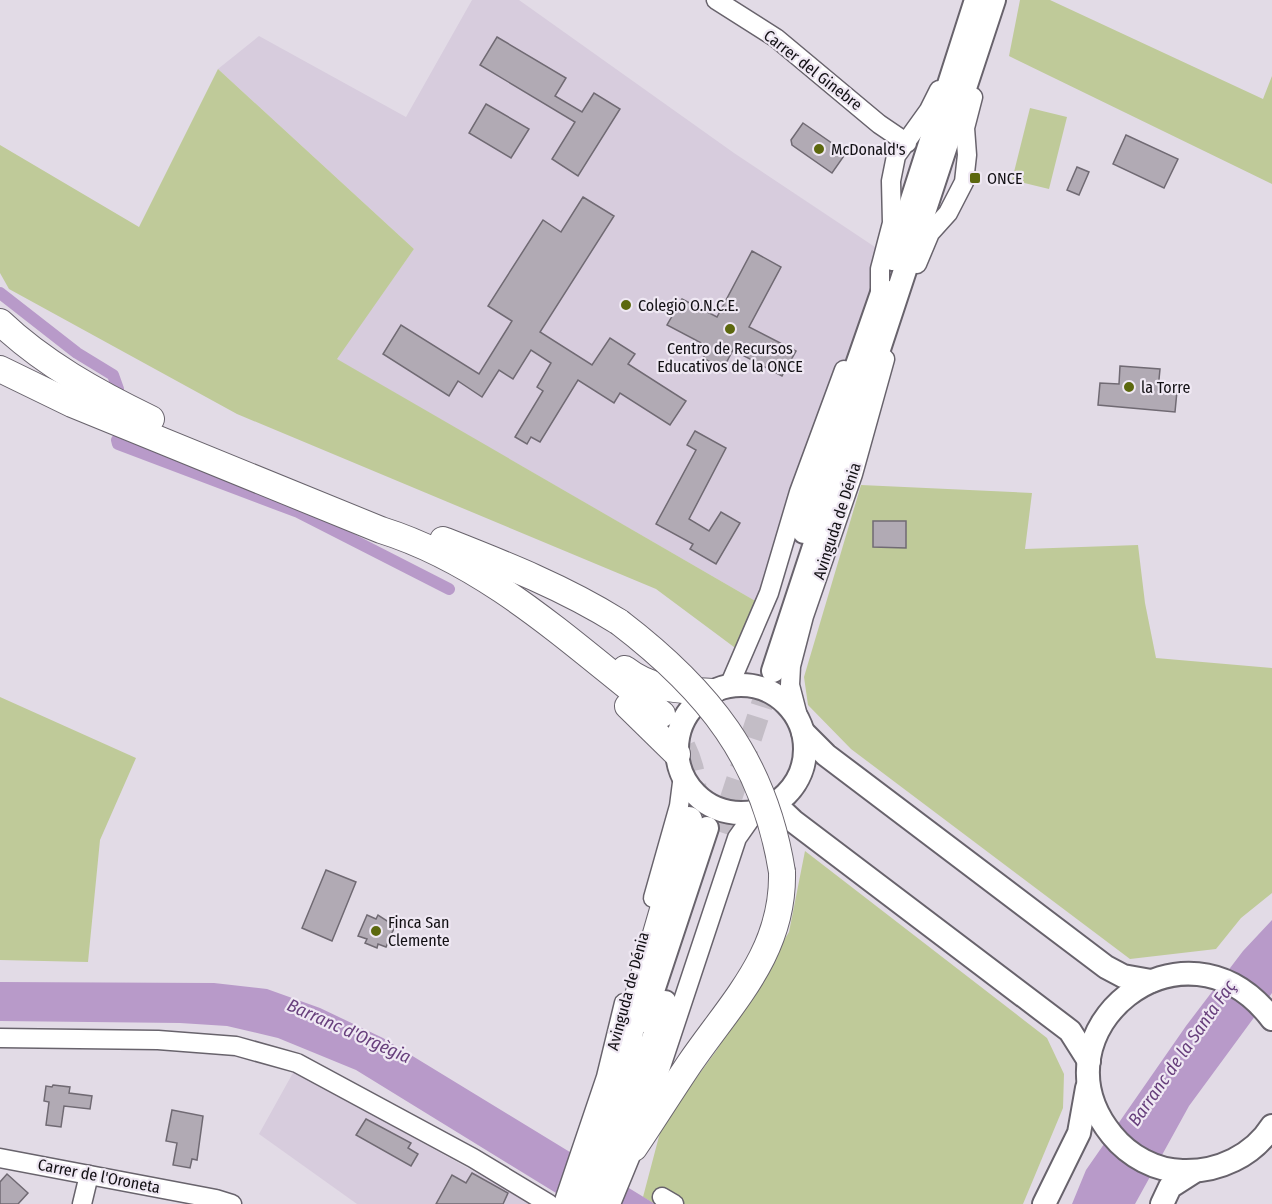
<svg xmlns="http://www.w3.org/2000/svg" width="1272" height="1204" viewBox="0 0 1272 1204" font-family="'Fira Sans Condensed',sans-serif">
	<style>
		.built { fill: #d7ccdd }
		.green { fill: #bfca99 }
		.water { fill: #b89ac9 }
		.lines { fill: none; stroke-linecap: round; stroke-linejoin: round }
		.canal { stroke: #b89ac9; stroke-width: 12 }
		.building { fill: #b1aab4; stroke: #706a73; stroke-width: 1.5 }
		.major-tunnel { stroke: #c3bdc6; stroke-width: 22; stroke-dasharray: 22 11; stroke-linecap: butt }
		.highway-tunnel { stroke: #c3bdc6; stroke-width: 26; stroke-dasharray: 26 13; stroke-linecap: butt }
		.minor-casing { stroke: #68636c; stroke-width: 21 }
		.major-casing { stroke: #68636c; stroke-width: 26 }
		.highway-casing { stroke: #68636c; stroke-width: 28 }
		.minor { stroke: #fff; stroke-width: 18 }
		.major { stroke: #fff; stroke-width: 22 }
		.highway { stroke: #fff; stroke-width: 26 }
		.highway-bridge-casing { stroke: #68636c; stroke-width: 28; stroke-linecap: butt }
		.highway-bridge { stroke: #fff; stroke-width: 26 }
		.poi-dot { fill: #5c680e; stroke: #efe8f3; stroke-width: 2 }
		.labels { text-anchor: middle; dominant-baseline: central; stroke-width: 4.5; stroke-linejoin: round; paint-order: stroke }
		.street-label { font-size: 16px; fill: #121014; stroke: #efe8f3 }
		.poi-label { font-size: 16px; fill: #121014; stroke: #efe8f3; text-anchor: start }
		.water-label { font-size: 18px; font-style: italic; fill: #673f7c; stroke: #efe8f3 }
	</style>
	<rect width="100%" height="100%" fill="#e2dbe6"/>
	<g class="built">
		<polygon points="472,0 519,0 734,153 893,259 827,451 804,531 787,557 764,606 336,359 414,249 218,69 259,36 406,117"/>
		<polygon points="294,1071 532,1204 357,1204 259,1134"/>
	</g>
	<g class="green">
		<polygon points="1020,0 1050,0 1263,99 1272,76 1272,184 1009,56"/>
		<polygon points="218,69 414,249 337,359 764,606 738,650 656,589 237,414 9,289 0,273 0,145 139,227"/>
		<polygon points="1030,108 1067,117 1049,189 1012,180"/>
		<polygon points="861,485 1032,493 1025,549 1138,545 1145,603 1156,658 1272,668 1272,893 1241,918 1216,949 1130,959 851,749 808,705 804,677"/>
		<polygon points="0,697 136,758 100,840 88,962 0,960"/>
		<polygon points="805,851 1047,1038 1064,1074 1063,1108 1023,1204 655,1204 643,1197 662,1125 716,1051 789,932"/>
	</g>
	<g class="water">
		<polygon points="1272,920 1272,993 1189,1106 1135,1204 1072,1204 1086,1170 1186,1026 1243,951"/>
		<polygon points="0,982 214,983 267,989 320,1008 383,1038 655,1204 574,1204 356,1070 278,1038 227,1026 180,1023 0,1021"/>
	</g>
	<g class="lines">
		<g class="canal">
			<polyline points="0,293 77,353 113,375 118,389"/>
			<polyline points="117,440 118,444 298,512 449,589"/>
		</g>
	</g>
	<g class="building">
		<polygon points="497,37 566,78 555,96 582,112 594,93 620,109 578,176 552,159 575,122 480,65"/>
		<polygon points="486,104 529,129 511,158 469,133"/>
		<polygon points="803,123 846,153 832,173 792,145 791,140"/>
		<polygon points="1126,135 1178,159 1164,188 1113,164"/>
		<polygon points="1077,167 1089,172 1079,195 1067,190"/>
		<polygon points="583,197 614,216 540,332 592,365 610,338 635,354 628,364 686,401 670,425 620,393 614,403 578,380 540,442 531,437 527,444 515,437 543,391 537,387 551,363 531,350 513,379 499,370 482,397 458,381 449,396 383,354 401,325 479,374 512,321 488,306 543,220 561,232"/>
		<polygon points="752,251 781,267 749,327 796,351 782,376 733,350 723,369 703,358 709,347 667,325 682,299 717,317"/>
		<polygon points="1120,366 1160,369 1158,390 1177,391 1175,412 1098,405 1100,383 1119,384"/>
		<polygon points="695,431 726,448 689,519 709,531 721,512 740,523 716,564 690,549 693,544 656,524 696,450 687,445"/>
		<polygon points="873,521 906,521 906,548 873,547"/>
		<polygon points="326,870 356,882 332,941 302,928"/>
		<polygon points="367,915 376,919 378,915 395,926 386,947 378,944 377,948 365,943 367,939 358,936"/>
		<polygon points="53,1085 70,1087 69,1093 92,1096 90,1109 64,1106 61,1127 46,1125 49,1102 44,1101 46,1086 52,1087"/>
		<polygon points="172,1110 203,1116 197,1160 192,1159 190,1168 173,1165 177,1143 166,1141"/>
		<polygon points="366,1119 411,1143 408,1148 418,1154 411,1166 356,1135"/>
		<polygon points="472,1173 508,1193 503,1204 436,1204 452,1175 466,1183"/>
		<polygon points="7,1174 28,1193 18,1204 0,1204 0,1182"/>
	</g>
	<g class="lines">
		<polyline class="major-tunnel" points="720,832 773,671"/>
		<path class="highway-tunnel" d="M662,714c25,34 39,64 27,106"/>
		<g class="minor-casing">
			<g id="minor">
				<polyline points="716,0 776,38 879,124 907,143"/>
				<polyline points="917,264 930,233 948,213 964,182 967,155 965,128 973,97"/>
				<polyline points="880,299 880,269 892,223 891,181 896,156 929,110 939,90"/>
				<polyline points="729,686 769,593 799,492 844,370"/>
				<polyline points="799,720 790,685 791,666 804,616 853,474 885,359"/>
				<polyline points="653,898 679,806 683,775"/>
				<polyline points="0,1038 158,1040 236,1046 297,1063 473,1158 549,1204"/>
				<polyline points="0,1158 216,1199 232,1204"/>
				<polyline points="662,1197 674,1204"/>
				<polyline points="82,1204 89,1175"/>
				<polyline points="563,1204 606,1077 624,1003"/>
				<polyline points="611,1204 634,1148 737,838 756,811"/>
			</g>
		</g>
		<g class="major-casing">
			<g id="major">
				<polyline points="893,259 976,0"/>
				<polyline points="804,532 827,451 883,290"/>
				<polyline points="773,671 994,0"/>
				<circle cx="741" cy="749" r="64"/>
				<polyline points="803,732 826,755 1106,967 1123,976 1151,981"/>
				<polyline points="775,804 793,821 1070,1031 1089,1061"/>
				<path d="M1272,1019c-88,-115 -244,13 -160,116 17,21 44,36 71,36 35,1 70,-15 89,-45"/>
				<polyline points="643,1021 707,828"/>
				<polyline points="580,1204 628,1066"/>
				<polyline points="599,1204 665,1002"/>
				<polyline points="1044,1204 1079,1133 1087,1088"/>
				<polyline points="1162,1204 1170,1187 1195,1171"/>
			</g>
		</g>
		<g class="highway-casing">
			<g id="highway">
				<path d="M0,322c43,41 97,71 151,97"/>
				<path d="M0,369l72,35 309,126c109,34 193,116 281,184"/>
				<path d="M443,540c61,24 120,47 176,82"/>
				<path d="M625,669c27,21 54,21 87,23"/>
				<polyline points="628,706 677,754"/>
				<polyline points="622,1082 633,1013 689,820"/>
				<path d="M634,1148c19,-28 37,-57 56,-85 42,-61 94,-111 92,-191"/>
			</g>
		</g>
		<use href="#minor" class="minor"/>
		<use href="#major" class="major"/>
		<use href="#highway" class="highway"/>
		<g class="highway-bridge-casing">
			<path id="highway-bridge" d="M619,622c89,68 145,137 163,250"/>
		</g>
		<use href="#highway-bridge" class="highway-bridge"/>
	</g>
	<g class="poi-dot">
		<circle cx="819" cy="149" r="6"/>
		<rect x="969" y="172" width="12" height="12" rx="3"/>
		<circle cx="626" cy="305" r="6"/>
		<circle cx="730" cy="329" r="6"/>
		<circle cx="1129" cy="387" r="6"/>
		<circle cx="376" cy="931" r="6"/>
	</g>
	<g class="labels">
		<g class="street-label">
			<text transform="translate(813 70) rotate(38)">Carrer del Ginebre</text>
			<text transform="translate(837 521) rotate(-72)">Avinguda de Dénia</text>
			<text transform="translate(628 991) rotate(-75)">Avinguda de Dénia</text>
			<text transform="translate(99 1176) rotate(11)">Carrer de l'Oroneta</text>
		</g>
		<g class="poi-label">
			<text x="831" y="149">McDonald's</text>
			<text x="987" y="178">ONCE</text>
			<text x="638" y="305">Colegio O.N.C.E.</text>
			<text x="730" y="348" text-anchor="middle">Centro de Recursos<tspan x="730" dy="18">Educativos de la ONCE</tspan></text>
			<text x="1141" y="387">la Torre</text>
			<text x="388" y="922">Finca San<tspan x="388" dy="18">Clemente</tspan></text>
		</g>
		<g class="water-label">
			<text transform="translate(349 1031) rotate(24)">Barranc d'Orgègia</text>
			<text transform="translate(1182 1053) rotate(-55)">Barranc de la Santa Faç</text>
		</g>
	</g>
</svg>
